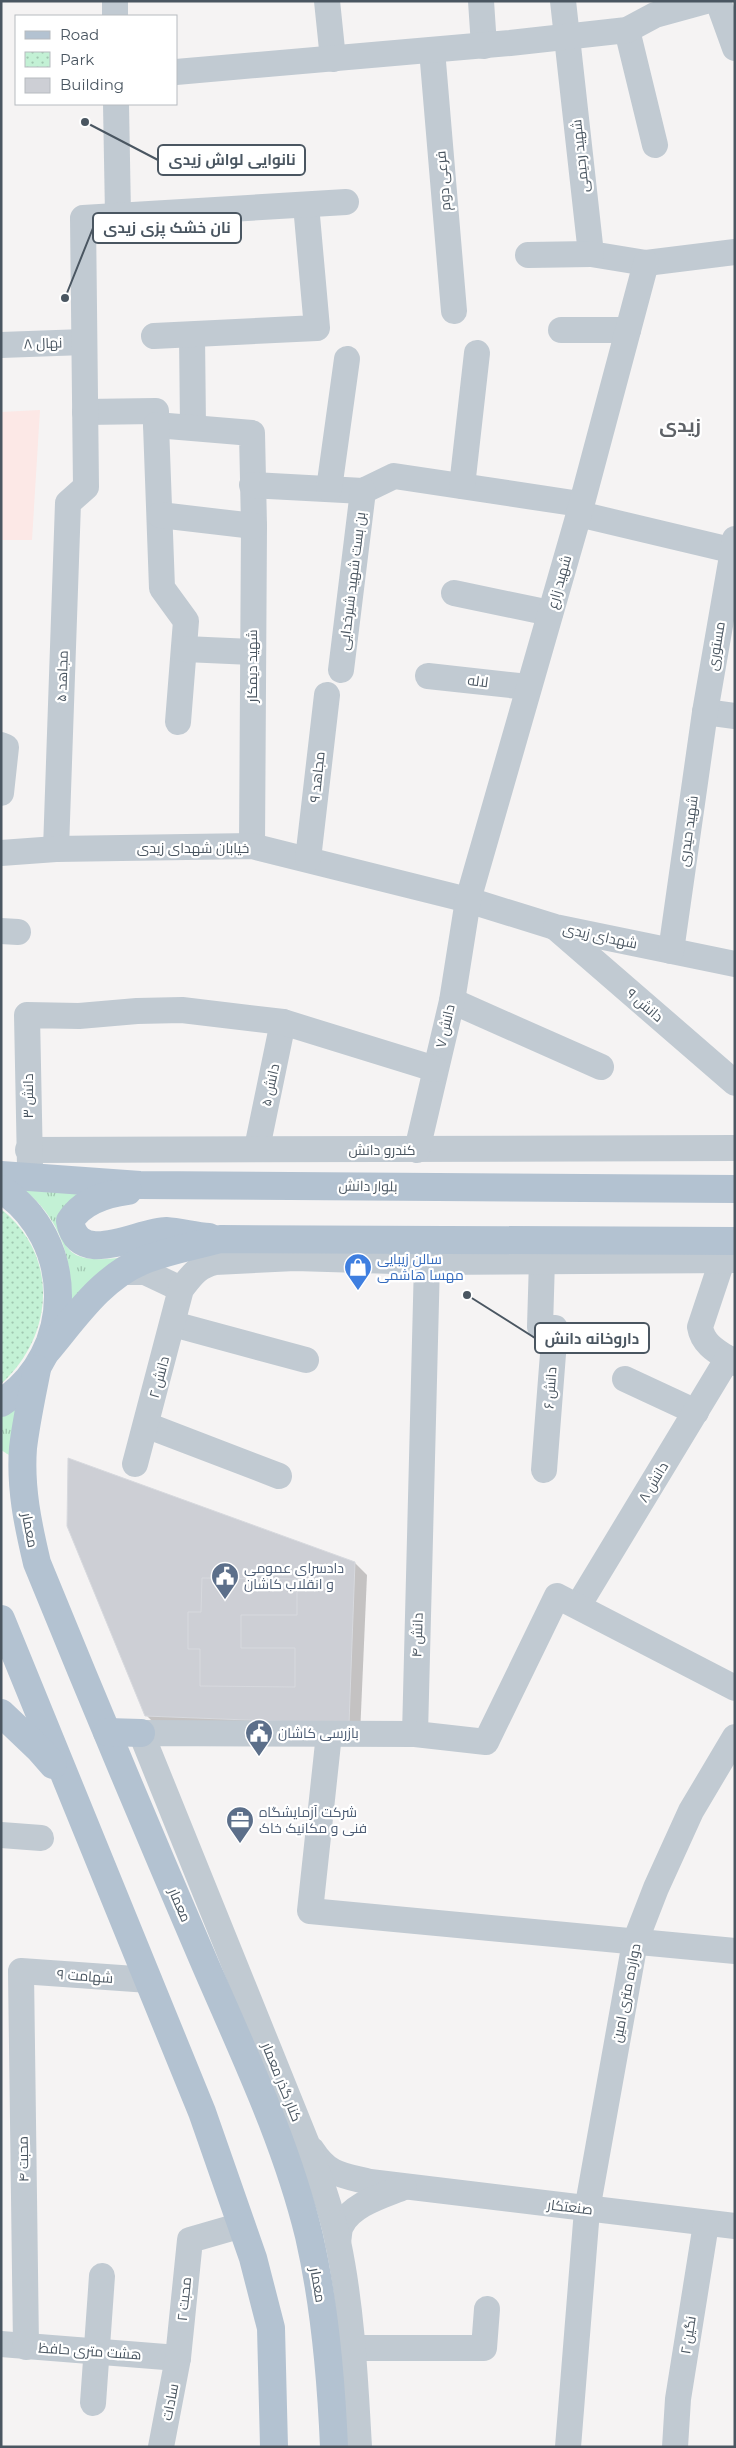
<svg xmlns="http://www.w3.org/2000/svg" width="736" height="2448" viewBox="0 0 736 2448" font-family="Montserrat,Cairo,sans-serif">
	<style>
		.medical { fill: #fce8e6 }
		.grass { fill: url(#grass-tufts) }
		.park { fill: url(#park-dots) }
		.shadow { fill: #0003 }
		.building { fill: #cdcfd5; stroke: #d7d9de }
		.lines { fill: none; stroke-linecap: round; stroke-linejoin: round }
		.minor { stroke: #c1cad2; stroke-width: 26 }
		.major { stroke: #b3c2d1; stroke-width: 28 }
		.labels { text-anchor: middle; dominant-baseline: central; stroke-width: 4.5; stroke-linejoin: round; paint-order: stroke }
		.street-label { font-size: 14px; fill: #4a5661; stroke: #fff }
		.shop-label { font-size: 14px; fill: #366cbe; stroke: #fff; text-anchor: start }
		.service-label { font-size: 14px; fill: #4e5e75; stroke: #fff; text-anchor: start }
		.district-label { font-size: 19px; font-weight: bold; fill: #5f6368; stroke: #fff }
		.leader { fill: none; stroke: #4a5661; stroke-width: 2 }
		.callout-dot { fill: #4a5661; stroke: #fff; stroke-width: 2 }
		.callout { fill: #fff; stroke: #4a5661; stroke-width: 2 }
		.callout-label { font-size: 15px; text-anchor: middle; font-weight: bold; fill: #4a5661 }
	</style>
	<defs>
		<pattern id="grass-tufts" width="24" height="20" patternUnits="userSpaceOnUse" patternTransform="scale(1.25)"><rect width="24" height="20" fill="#c3f1d5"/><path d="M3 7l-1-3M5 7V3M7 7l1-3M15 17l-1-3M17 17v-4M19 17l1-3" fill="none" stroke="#a0c6b0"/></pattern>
		<pattern id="park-dots" width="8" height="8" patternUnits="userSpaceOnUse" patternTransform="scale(1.25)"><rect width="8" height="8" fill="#c3f1d5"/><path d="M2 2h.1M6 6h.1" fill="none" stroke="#a0c6b0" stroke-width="1.8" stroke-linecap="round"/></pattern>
	</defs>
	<rect width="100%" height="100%" fill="#f5f3f3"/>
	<polygon class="medical" points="40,410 32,540 1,540 1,412"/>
	<g class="grass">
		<path d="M23,1189l74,4 -37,37c8,39 42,28 73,27l-62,52c2,-47 -9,-90 -48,-120z"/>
		<polygon points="24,1394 9,1455 1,1450 1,1413"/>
	</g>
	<path class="park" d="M1,1209c59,47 53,127 0,175z"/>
	<polygon class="shadow" points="355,1563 367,1575 360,1735 158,1727 146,1715"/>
	<g class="building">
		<polygon points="68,1458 355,1562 349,1724 145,1716 67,1526"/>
		<polygon points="202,1578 297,1579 297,1615 241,1615 241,1648 295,1648 295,1687 200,1686 200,1649 188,1649 188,1612 201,1612"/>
	</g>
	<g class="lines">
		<g class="minor">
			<polyline points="115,1 115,16"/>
			<polyline points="327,1 333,59"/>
			<polyline points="481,1 484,46"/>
			<polyline points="563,1 591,254 646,263 735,252"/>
			<polyline points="718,1 735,48"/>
			<polyline points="627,30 655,145"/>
			<polyline points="432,50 454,311"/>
			<polyline points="176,72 510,43 627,30 655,15 706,1"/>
			<polyline points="116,104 118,215"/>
			<polyline points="528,255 591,254"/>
			<polyline points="561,330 628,330"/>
			<polyline points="192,335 193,427"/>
			<polyline points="154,336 317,328 306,205"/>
			<polyline points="1,345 84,342"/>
			<polyline points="85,412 156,411 156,425 252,433 254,526 252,846"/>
			<polyline points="156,425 162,588 186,621 178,722"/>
			<polyline points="252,485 363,491 394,476 580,504"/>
			<polyline points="462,486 477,353"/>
			<polyline points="329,489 347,359"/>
			<polyline points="579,514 735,551"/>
			<polyline points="160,515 254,526"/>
			<polyline points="454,593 550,613"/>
			<polyline points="185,649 252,652"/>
			<polyline points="341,670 363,491"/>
			<polyline points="428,676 528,687"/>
			<polyline points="705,712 735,716"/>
			<polyline points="1,745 6,747 1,793"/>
			<polyline points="56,849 68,503 86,487 83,218 346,202"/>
			<polyline points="1,853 56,849 252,846 468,900 555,927 735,964"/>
			<polyline points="308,859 327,695"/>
			<polyline points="556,928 735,1083"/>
			<polyline points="1,931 18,932"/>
			<polyline points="671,951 705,712 735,539"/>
			<polyline points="452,1001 601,1067"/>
			<polyline points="257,1148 283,1022"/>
			<polyline points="28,1150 735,1148"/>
			<polyline points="417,1150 452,1001 468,900 579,514 646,263"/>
			<polyline points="30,1166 27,1015 79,1016 137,1011 182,1010 283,1022 435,1069"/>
			<path d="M727,1246l-27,81c3,19 20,26 35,36"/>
			<polyline points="542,1260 540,1327 555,1328 544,1470"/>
			<polyline points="124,1272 145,1272 181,1289"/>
			<polyline points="173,1324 306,1360"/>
			<polyline points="625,1379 696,1412"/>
			<polyline points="146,1425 279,1476"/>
			<path d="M135,1464l46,-175c11,-14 17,-23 34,-27l80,-4 132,4 308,-2"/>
			<polyline points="578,1606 728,1358"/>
			<polyline points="329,1734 310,1911 735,1951"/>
			<polyline points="415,1734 427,1262"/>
			<polyline points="1,1835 41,1838"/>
			<path d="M312,2150c17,26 30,25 58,32l365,44"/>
			<path d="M338,2242c1,-5 1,-12 3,-16 10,-22 44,-31 63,-39"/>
			<polyline points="1,2344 178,2358"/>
			<polyline points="26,2347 21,1971 149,1980"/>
			<polyline points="353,2348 484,2348 487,2309"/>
			<polyline points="93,2403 102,2276"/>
			<polyline points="161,2447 178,2358 190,2240 242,2225"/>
			<path d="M359,2447c-4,-69 -7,-138 -21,-205 -7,-34 -19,-66 -31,-98l-166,-411 274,1 71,8 71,-146 178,92"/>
			<polyline points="568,2447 587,2210 635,1942 656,1888 691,1811 735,1737"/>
			<polyline points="675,2447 678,2399 706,2224"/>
		</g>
		<g class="major">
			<polyline points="1,1175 140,1185 735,1189"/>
			<path d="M1,1189c76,50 76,164 0,214"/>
			<path d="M128,1191c-22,3 -46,10 -58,30 8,48 69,10 96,10 14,1 29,5 43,6"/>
			<path d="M47,1351c27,-32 54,-73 95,-90 24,-10 53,-15 78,-22l515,2"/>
			<path d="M37,1369c-5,26 -11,53 -14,79 -3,40 5,77 14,115 53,130 107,259 162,387 40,94 86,187 110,286 16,70 22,140 25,211"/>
			<polyline points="1,1619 202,2112 253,2258 271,2328 274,2447"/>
			<polyline points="1,1713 39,1749 53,1765"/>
			<polyline points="107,1732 141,1733"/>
		</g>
	</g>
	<defs>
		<g id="shop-pin" transform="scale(1.4375)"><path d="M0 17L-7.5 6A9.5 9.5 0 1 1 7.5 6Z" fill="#3f7fe0" stroke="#fff"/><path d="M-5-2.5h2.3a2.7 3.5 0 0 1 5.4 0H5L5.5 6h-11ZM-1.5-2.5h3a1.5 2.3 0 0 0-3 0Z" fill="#fff"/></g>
		<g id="civic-pin" transform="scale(1.4375)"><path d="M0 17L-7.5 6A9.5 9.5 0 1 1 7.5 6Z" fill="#5c6f8a" stroke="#fff"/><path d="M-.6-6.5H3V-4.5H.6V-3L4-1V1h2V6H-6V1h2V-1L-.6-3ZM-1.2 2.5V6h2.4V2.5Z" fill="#fff"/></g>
		<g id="office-pin" transform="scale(1.4375)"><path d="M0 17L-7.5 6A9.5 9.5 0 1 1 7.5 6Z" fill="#5c6f8a" stroke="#fff"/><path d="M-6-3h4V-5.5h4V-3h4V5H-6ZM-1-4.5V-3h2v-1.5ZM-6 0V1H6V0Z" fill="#fff"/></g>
	</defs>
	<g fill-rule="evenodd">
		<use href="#shop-pin" x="358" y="1267"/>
		<use href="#civic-pin" x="225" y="1576"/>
		<use href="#civic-pin" x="259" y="1733"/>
		<use href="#office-pin" x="240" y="1820"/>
	</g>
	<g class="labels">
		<g class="street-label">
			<text transform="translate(580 156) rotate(-96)">شهید رحیمی</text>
			<text transform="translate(443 181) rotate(-95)">فرعی دوم</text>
			<text transform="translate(43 343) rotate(-2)">نهال ۸</text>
			<text transform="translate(352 581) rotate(-83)">بن بست شهید شیرخدایی</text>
			<text transform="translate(559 582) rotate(-74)">شهید زارع</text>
			<text transform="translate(716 646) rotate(-81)">مستوری</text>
			<text transform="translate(252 666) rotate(-90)">شهید دیمکار</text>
			<text transform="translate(62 676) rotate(-88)">مجاهد ۵</text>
			<text transform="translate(478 681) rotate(7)">لاله</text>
			<text transform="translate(317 777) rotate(-84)">مجاهد ۹</text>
			<text transform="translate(688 831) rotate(-82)">شهید حیدری</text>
			<text x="193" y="848">خیابان شهدای زیدی</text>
			<text transform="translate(600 936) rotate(12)">شهدای زیدی</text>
			<text transform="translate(645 1005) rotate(41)">دانش ۹</text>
			<text transform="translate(445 1026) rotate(-77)">دانش ۷</text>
			<text transform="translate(270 1085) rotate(-78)">دانش ۵</text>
			<text transform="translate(28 1096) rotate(-90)">دانش ۳</text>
			<text x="382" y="1150">کندرو دانش</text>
			<text transform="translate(368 1186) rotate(1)">بلوار دانش</text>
			<text transform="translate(159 1377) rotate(-75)">دانش ۲</text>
			<text transform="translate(550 1388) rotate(-86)">دانش ۶</text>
			<text transform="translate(653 1482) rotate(-59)">دانش ۸</text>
			<text transform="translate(30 1530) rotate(79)">معمار</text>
			<text transform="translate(417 1635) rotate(-88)">دانش ۴</text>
			<text transform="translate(180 1905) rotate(67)">معمار</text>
			<text transform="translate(85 1976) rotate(4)">شهامت ۹</text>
			<text transform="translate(626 1993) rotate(-79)">دوازده متری امین</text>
			<text transform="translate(282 2082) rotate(68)">کنار گذر معمار</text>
			<text transform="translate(23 2159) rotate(-91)">محبت ۴</text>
			<text transform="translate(570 2207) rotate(7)">صنعتکار</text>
			<text transform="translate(318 2285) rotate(80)">معمار</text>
			<text transform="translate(184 2299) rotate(-84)">محبت ۲</text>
			<text transform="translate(688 2335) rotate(-81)">نگین ۲</text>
			<text transform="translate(90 2351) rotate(4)">هشت متری حافظ</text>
			<text transform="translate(170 2402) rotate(-79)">سادات</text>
		</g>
		<g class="shop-label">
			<text x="377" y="1259">سالن زیبایی<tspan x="377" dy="16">مهسا هاشمی</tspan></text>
		</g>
		<g class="service-label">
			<text x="244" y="1568">دادسرای عمومی<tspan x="244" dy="16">و انقلاب کاشان</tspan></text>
			<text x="278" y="1733">بازرسی کاشان</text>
			<text x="259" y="1812">شرکت آزمایشگاه<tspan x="259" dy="16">فنی و مکانیک خاک</tspan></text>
		</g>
		<g class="district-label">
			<text x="680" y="425">زیدی</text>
		</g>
	</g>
	<path class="leader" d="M85 122L158 160M65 298L93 228M467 1295L535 1338"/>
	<g class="callout-dot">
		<circle cx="85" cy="122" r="5"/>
		<circle cx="65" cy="298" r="5"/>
		<circle cx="467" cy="1295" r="5"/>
	</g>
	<g class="callout">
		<rect x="158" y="145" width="147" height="30" rx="5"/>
		<rect x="93" y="213" width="148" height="30" rx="5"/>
		<rect x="535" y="1323" width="114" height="30" rx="5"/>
	</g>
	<g class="callout-label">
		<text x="232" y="165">نانوایی لواش زیدی</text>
		<text x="167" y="233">نان خشک پزی زیدی</text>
		<text x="592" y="1344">داروخانه دانش</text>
	</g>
	<rect width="736" height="2448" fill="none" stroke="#4a5661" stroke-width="5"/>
	<rect x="15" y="15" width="162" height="90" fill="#ffffff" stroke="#b7bbc0"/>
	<rect x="25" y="31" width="25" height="8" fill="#b3c2d1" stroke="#b7bbc0"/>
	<text x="60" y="40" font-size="15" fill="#4a5661">Road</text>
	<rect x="25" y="52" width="25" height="15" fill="url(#park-dots)" stroke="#b7bbc0"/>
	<text x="60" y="65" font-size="15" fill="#4a5661">Park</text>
	<rect x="25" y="78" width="25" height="15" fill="#cdcfd5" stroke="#b7bbc0"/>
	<text x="60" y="90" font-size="15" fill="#4a5661">Building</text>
</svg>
